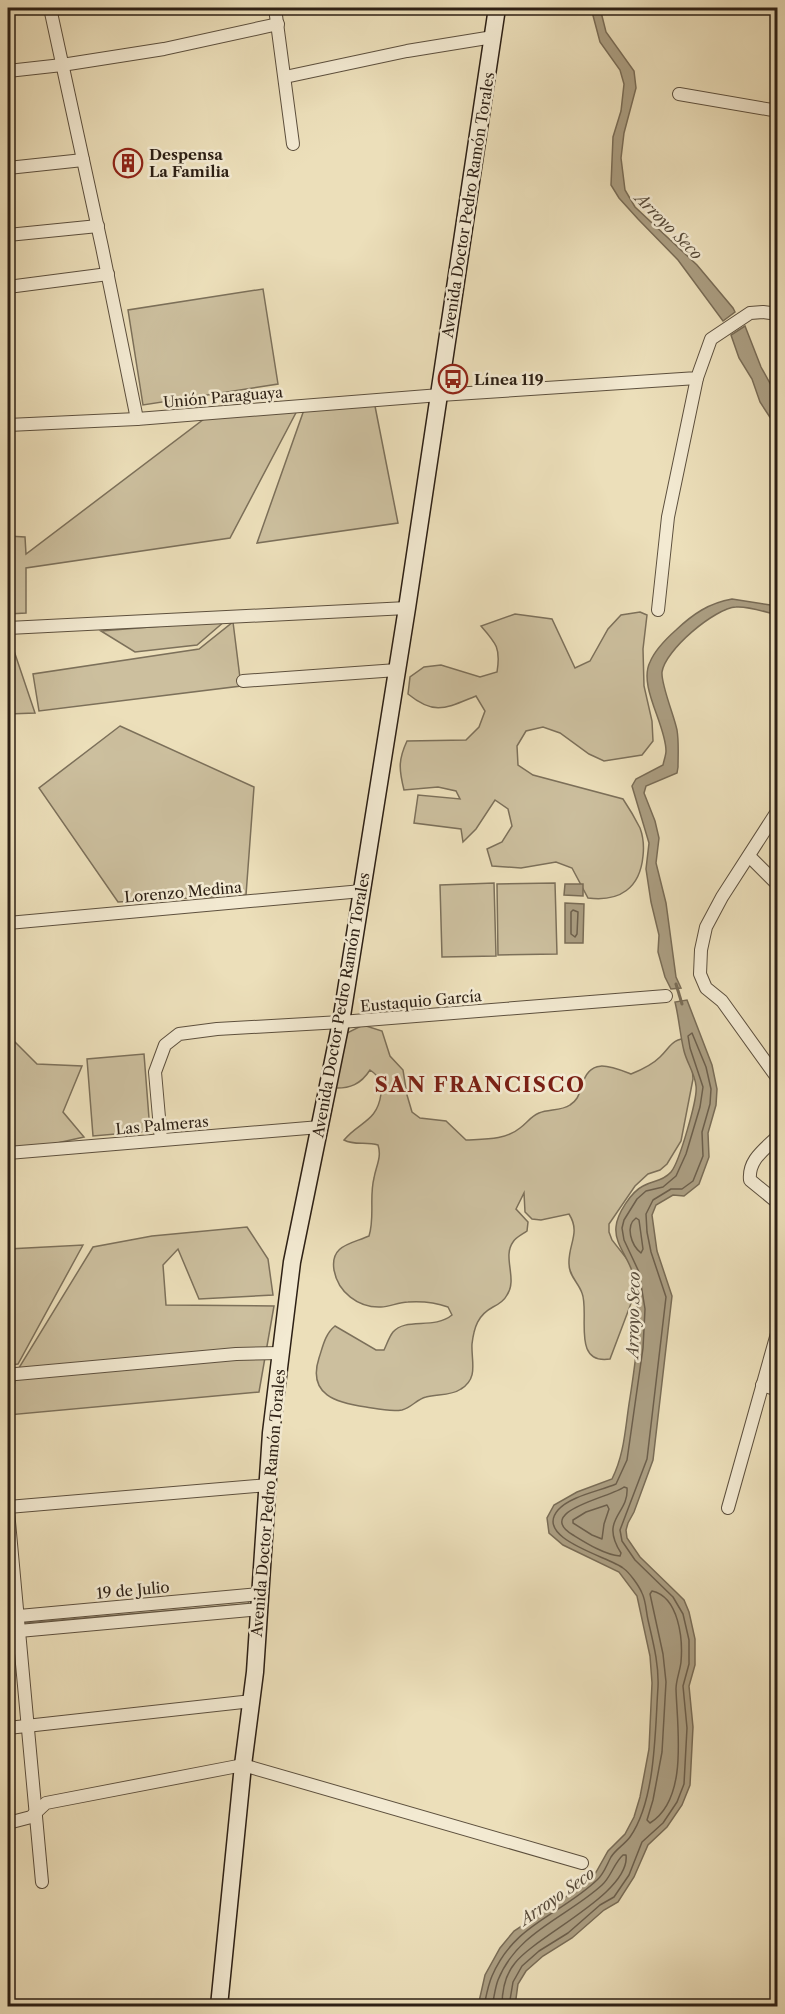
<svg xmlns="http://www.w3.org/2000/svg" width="785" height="2014" viewBox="0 0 785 2014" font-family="'Libre Caslon Text',serif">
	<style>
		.green { fill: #ccbf9e; stroke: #7c705a; stroke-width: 1.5 }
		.water { fill: #ab9e82; stroke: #796c56; stroke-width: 1.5 }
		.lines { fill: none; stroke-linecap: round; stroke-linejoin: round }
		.shore { stroke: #6c5f4c; stroke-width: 1.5 }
		.stream { stroke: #796c56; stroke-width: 3 }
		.street-casing { stroke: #5d503e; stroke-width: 14 }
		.secondary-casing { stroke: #2d2015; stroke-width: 19 }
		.street { stroke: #f3ead2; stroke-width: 12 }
		.secondary { stroke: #f3ead2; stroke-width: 16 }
		.labels { text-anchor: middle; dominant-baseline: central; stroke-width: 5; stroke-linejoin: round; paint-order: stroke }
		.poi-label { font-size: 15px; font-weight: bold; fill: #2d2015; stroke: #f3ead2; text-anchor: start }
		.street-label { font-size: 15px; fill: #2d2015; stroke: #f3ead2 }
		.water-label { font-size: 16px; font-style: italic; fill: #594c3b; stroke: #f3ead2 }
		.district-label { font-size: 21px; font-weight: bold; letter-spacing: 1.5px; fill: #7a1f14; stroke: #f3ead2 }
	</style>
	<rect width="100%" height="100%" fill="#ecdfba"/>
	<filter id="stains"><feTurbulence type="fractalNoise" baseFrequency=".00333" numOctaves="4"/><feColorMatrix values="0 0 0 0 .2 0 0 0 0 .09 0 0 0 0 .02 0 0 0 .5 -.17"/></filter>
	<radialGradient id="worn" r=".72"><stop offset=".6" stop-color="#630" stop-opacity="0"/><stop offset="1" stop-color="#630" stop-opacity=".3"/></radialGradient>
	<g class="green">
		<polygon points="263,289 278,384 143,405 128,310"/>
		<polygon points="374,401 398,523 257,543 305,407"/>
		<polygon points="299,407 230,538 26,568 26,613 8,614 8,536 25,537 26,554 212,413"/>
		<path d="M640,612l7,3 -4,34 1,37 8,35 1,20 -11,14 -38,6 -15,-7 -29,-21 -17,-6 -17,4 -9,15 1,19 15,10 90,24c6,9 12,19 17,29 3,8 4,19 3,28 -3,32 -23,46 -55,42l-16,-30 -16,-6 -35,6 -29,-2 -5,-17 15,-7 10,-16 -4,-17 -13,-9 -19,29 -13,13 -2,-13 -47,-6 4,-28 42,4 -4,-8 -18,-4 -34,3c-5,-20 -6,-30 3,-49l59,-1 13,-13 6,-16 -9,-15c-30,12 -41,20 -68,-2l2,-17 14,-10 17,-2 39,12 17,-5c4,-24 -1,-29 -16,-46l34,-12 37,5 23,49 15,-7 18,-32 13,-14z"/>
		<polygon points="225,621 197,645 135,652 101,631"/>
		<polygon points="233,622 241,686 39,711 33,674 199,649"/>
		<polygon points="8,642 11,642 35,713 8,714"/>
		<polygon points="120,726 254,787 246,895 118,902 39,788"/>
		<polygon points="494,883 496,956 442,957 440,885"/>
		<polygon points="555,883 557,954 498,955 497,884"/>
		<path d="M363,1025l19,6 8,25 13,14 4,25 5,17 8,6 26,3 20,19c18,-1 40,0 54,-12 7,-5 11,-12 19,-15 10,-4 22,-2 31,-8 8,-5 9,-11 12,-19 7,-29 28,-20 49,-12 10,-4 21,-9 29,-17 12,-12 11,-18 30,-19l3,41 -12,62 -14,23 -7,6 -12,4 -13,12 -26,38v8l3,8 29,37 -31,82c-39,6 -20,-46 -28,-66 -4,-11 -13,-17 -13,-29 -1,-20 12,-31 0,-50l-28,6 -9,-1 -7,-7 -1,-19 -8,16 12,13 -1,9c-4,3 -11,6 -14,11 -11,15 5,37 -6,53 -3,6 -8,9 -14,12 -15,8 -19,20 -21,37 -1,17 7,34 -11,45 -10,7 -24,5 -35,8 -9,2 -15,11 -24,13 -12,2 -24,-1 -36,-3 -29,-4 -59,-12 -47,-49 4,-12 6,-24 16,-32l41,24h8c3,-6 5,-13 9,-18 13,-15 41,-2 59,-17l-4,-8c-14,-5 -26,-6 -40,-5 -10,0 -18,5 -27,5 -23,1 -43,-15 -47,-37 -4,-25 17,-26 35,-34 6,-19 0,-39 5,-58 2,-12 8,-21 4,-33 -12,-4 -23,1 -34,-5 16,-19 33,-18 37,-46 1,-12 -2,-18 -11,-24 -9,14 -20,19 -37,18l14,-55z"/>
		<polygon points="8,1035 37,1064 82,1066 63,1112 84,1137 8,1154"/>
		<polygon points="144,1054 150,1131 93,1136 87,1059"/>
		<polygon points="247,1227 268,1259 273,1295 199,1299 178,1249 163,1265 166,1305 274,1306 259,1392 8,1415 17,1371 93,1247 152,1236"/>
		<polygon points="83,1245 18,1364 8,1365 8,1249"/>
		<polygon points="247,1600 249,1601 248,1604 25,1623 25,1621"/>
	</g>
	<g class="water">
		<polygon points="591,8 600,8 606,32 634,71 636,88 624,133 621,158 625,190 635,207 697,265 733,308 735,312 723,321 678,260 638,219 619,198 611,185 613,137 621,111 624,84 620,70 600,42"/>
		<polygon points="745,326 761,367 777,396 777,428 760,402 752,379 739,358 731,335"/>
		<path d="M732,599l45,7v9c-12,-3 -28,-9 -41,-8 -21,1 -71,43 -74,65 -1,13 12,43 15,58 2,12 1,25 1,37l-1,6 -31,13 -2,7 11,28 4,17 -3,25 10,40 10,74 5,11 -10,1 -6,-12 -7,-25 1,-17 -8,-33 -5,-33 3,-26 -17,-57 4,-7 27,-14c1,-5 3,-10 3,-14 0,-26 -28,-65 -16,-89 5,-12 17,-24 26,-32 17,-16 33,-27 56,-31z"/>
		<polygon points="565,884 583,884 583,896 564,895"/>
		<polygon points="565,903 584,904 583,943 565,943"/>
		<path d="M687,1000l25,65 5,24 -1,16 -8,28 1,24 -10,27 -15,12 -11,-1 -17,10 -4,10 5,36 15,45 -19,164 -19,52 -6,11 -2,7 1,8 13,19 37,36 7,7 5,12 6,27v26l-6,21 4,41 -3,58 -8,20 -15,22 -19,18 -14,32 -16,25 -14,8 -32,28 -29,18 -17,15 -8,13 -3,22h-37l7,-31 15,-27 14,-17 62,-41 19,-16 13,-23 17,-17 9,-17 6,-20 9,-48 3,-66 -2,-27 -13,-60 -18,-24 -56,-27 -14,-12 -2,-15 7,-13 23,-13 35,-13c12,-24 13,-48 17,-75 7,-44 13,-82 5,-126 -3,-18 -20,-33 -18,-51 1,-13 15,-35 27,-41 10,-6 19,-4 28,-14 8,-9 27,-74 25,-86 -1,-12 -9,-23 -12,-35 -4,-16 -5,-33 -9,-49z"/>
	</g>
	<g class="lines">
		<g class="shore">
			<polygon points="573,910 578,912 577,934 575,937 571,934 571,912"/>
			<path d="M636,1218l3,2 4,29 -2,4c-10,-8 -16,-27 -5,-35z"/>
			<path d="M624,1487l3,1c2,27 -28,30 -6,65l-1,3c-15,-1 -34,-13 -47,-21 -40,-24 39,-38 51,-48z"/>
			<polygon points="607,1505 609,1509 604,1524 602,1539 592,1535 573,1523 573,1520 586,1512"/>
			<path d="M652,1591c27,6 31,48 29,71 -1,9 -5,18 -5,27 1,38 13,110 -26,134l-3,-3 6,-20 9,-48 4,-70 -3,-28 -13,-60z"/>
			<path d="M484,2006c2,-9 4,-21 8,-30 23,-53 67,-60 105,-96 7,-6 10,-16 14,-23 5,-8 14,-13 19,-20 26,-37 25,-107 28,-150 1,-23 -5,-45 -10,-67 -2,-9 -2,-19 -6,-27 -3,-7 -12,-20 -19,-25 -13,-11 -90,-29 -65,-58 12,-14 42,-19 58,-26l11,-24 16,-112 2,-39 -6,-37 -15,-32 -2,-12 2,-8 13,-21 9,-8 17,-4 13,-11 10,-22 14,-47 3,-20 -13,-39 -2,-12 4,-3 14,34 5,22 -1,15 -8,28 1,24 -10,25 -11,8h-11l-18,11 -7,14 1,18 4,20 15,45 -19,162 -27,71 2,11 13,19 38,37 10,17 6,26v24l-6,22 4,42 -3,56 -7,18 -14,21 -21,19 -13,33 -15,22 -14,8 -32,28 -29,18 -17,15 -9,16 -4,24"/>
			<path d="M492,2006c2,-8 3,-18 6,-26 19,-48 69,-63 104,-95 9,-8 12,-22 21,-30h3c5,38 -89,80 -111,108 -10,12 -13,28 -13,43"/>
		</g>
		<polyline class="stream" points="676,984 682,1004"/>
		<g class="street-casing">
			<g id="street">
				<polyline points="50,8 102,247 137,419"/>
				<polyline points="275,8 293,144"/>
				<polyline points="8,71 62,65 164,49 278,24"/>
				<polyline points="285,77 407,51 493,37"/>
				<polyline points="679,94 778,111"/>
				<polyline points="8,168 83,160"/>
				<polyline points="8,235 98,226"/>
				<polyline points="8,287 108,274"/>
				<polyline points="8,425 137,419 440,395 697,378 711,339 750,313 763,312 778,314"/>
				<polyline points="658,610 668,517 697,378"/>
				<polyline points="8,628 407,608"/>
				<polyline points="243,681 397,670"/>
				<polyline points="778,810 722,897 706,927 701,950 700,974 706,988 722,1001 778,1079"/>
				<polyline points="749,856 778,885"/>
				<polyline points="8,923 362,891"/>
				<path d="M778,1136c-14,14 -30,24 -28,44l28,23"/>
				<polyline points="161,1140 155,1072 165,1045 179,1034 217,1029 341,1022 666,996"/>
				<polyline points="8,1153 320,1127"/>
				<polyline points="16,1374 236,1354 281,1353"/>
				<polyline points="762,1385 778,1390"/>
				<polyline points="8,1507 268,1485"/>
				<polyline points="728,1508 778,1330"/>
				<polyline points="8,1511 42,1882"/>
				<polyline points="8,1617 260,1594"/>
				<polyline points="8,1632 260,1609"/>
				<polyline points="8,1728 252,1701"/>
				<polyline points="8,1823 31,1817 46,1803 243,1765 582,1863"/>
			</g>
		</g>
		<g class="secondary-casing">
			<polyline id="secondary" points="219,2006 243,1765 255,1672 271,1433 292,1262 341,1022 407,608 497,8"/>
		</g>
		<use href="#street" class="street"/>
		<use href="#secondary" class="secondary"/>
	</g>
	<defs>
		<g id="building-ring" transform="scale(1.5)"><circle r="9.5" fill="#f3ead2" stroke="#8f2418" stroke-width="1.5"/><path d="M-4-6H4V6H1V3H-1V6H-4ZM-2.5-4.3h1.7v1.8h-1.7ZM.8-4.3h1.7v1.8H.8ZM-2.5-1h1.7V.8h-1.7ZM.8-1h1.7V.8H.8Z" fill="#8f2418"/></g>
		<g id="bus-ring" transform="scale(1.5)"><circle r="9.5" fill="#f3ead2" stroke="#8f2418" stroke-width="1.5"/><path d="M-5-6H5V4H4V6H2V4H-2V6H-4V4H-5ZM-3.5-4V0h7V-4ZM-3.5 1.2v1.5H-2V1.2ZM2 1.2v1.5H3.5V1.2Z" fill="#8f2418"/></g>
	</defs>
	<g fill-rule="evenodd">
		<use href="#building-ring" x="128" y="163"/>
		<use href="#bus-ring" x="453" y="379"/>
	</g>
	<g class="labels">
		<g class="poi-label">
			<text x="149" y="154">Despensa<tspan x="149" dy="17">La Familia</tspan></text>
			<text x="474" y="379">Línea 119</text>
		</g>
		<g class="street-label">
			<text transform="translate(468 205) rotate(-81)">Avenida Doctor Pedro Ramón Torales</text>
			<text transform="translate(223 397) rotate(-5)">Unión Paraguaya</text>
			<text transform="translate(183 892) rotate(-5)">Lorenzo Medina</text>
			<text transform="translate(421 1001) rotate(-5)">Eustaquio García</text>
			<text transform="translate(341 1005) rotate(-80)">Avenida Doctor Pedro Ramón Torales</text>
			<text transform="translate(162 1125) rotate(-5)">Las Palmeras</text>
			<text transform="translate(268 1503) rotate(-85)">Avenida Doctor Pedro Ramón Torales</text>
			<text transform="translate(133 1590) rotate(-5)">19 de Julio</text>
		</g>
		<g class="water-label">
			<text transform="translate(669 226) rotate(45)">Arroyo Seco</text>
			<text transform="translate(633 1315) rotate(-89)">Arroyo Seco</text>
			<text transform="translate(557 1896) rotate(-35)">Arroyo Seco</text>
		</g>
		<g class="district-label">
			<text x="480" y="1084">SAN FRANCISCO</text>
		</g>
	</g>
	<rect width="785" height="2014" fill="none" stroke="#ecdfba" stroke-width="30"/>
	<rect x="9" y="9" width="767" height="1996" fill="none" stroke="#2d2015" stroke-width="3"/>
	<rect x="15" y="15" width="755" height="1984" fill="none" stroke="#2d2015" stroke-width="1.5"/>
	<rect width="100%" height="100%" filter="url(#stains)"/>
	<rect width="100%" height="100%" fill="url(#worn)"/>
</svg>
